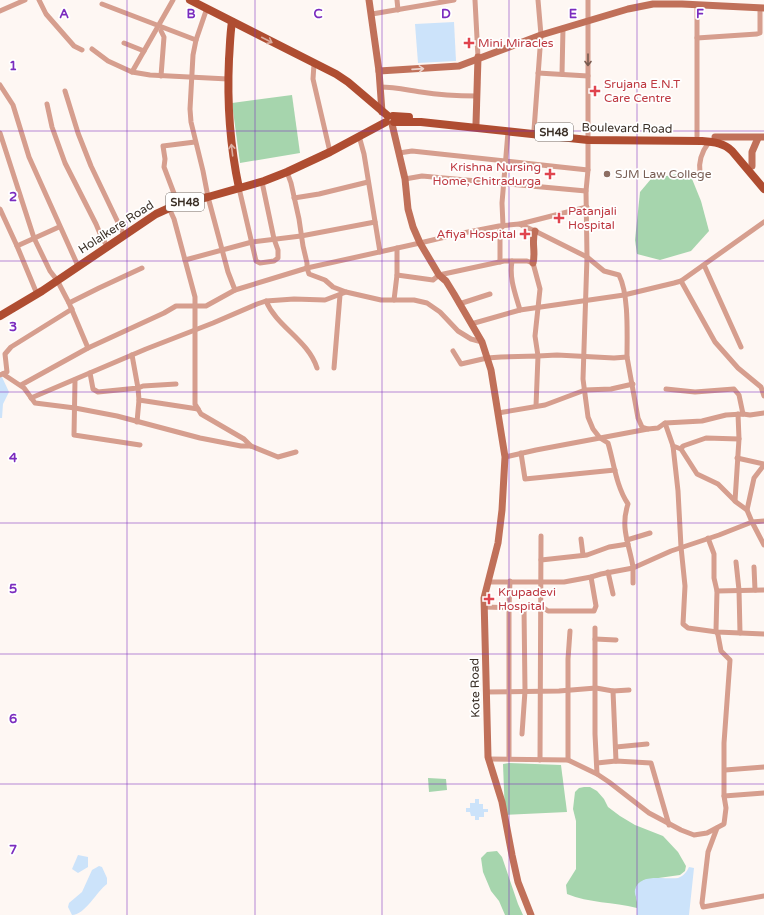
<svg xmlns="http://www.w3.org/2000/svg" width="764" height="915" viewBox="0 0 764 915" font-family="'Varela Round',sans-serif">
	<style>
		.green { fill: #a6d5ad }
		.water { fill: #cce3fa }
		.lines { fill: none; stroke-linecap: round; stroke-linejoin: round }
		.street { stroke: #d69e8e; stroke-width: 5 }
		.secondary { stroke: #c07059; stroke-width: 7 }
		.primary { stroke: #af4d31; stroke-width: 8 }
		.oneway { stroke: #dbafa2 }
		.oneway2 { stroke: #785b50 }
		.oneway3 { stroke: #ecd4cd }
		.grid { fill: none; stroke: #7b2cbf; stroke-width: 1; stroke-opacity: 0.55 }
		.health-dot { fill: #e0444e; stroke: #fff; stroke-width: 1.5 }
		.education-dot { fill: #8d6e63; stroke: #fff; stroke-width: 1.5 }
		.labels { text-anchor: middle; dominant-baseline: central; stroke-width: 3.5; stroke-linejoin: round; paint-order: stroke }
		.shield { fill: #fff; stroke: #756d67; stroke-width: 1 }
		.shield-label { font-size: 11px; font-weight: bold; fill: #3a2f26 }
		.health-label { font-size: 12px; fill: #be3a42; stroke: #fff; text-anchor: start }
		.street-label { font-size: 12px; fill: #3a2f26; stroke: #fff }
		.education-label { font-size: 12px; fill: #785e54; stroke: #fff; text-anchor: start }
		.grid-label { font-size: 13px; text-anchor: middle; font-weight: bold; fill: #7b2cbf; stroke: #fff; stroke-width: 3.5; stroke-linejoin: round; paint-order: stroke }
	</style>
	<rect width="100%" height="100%" fill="#fef7f3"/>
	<g class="green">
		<polygon points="292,95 300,153 240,163 232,103"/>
		<polygon points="677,174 690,174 701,201 709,231 691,251 660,260 637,254 635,240 640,192 651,179"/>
		<polygon points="509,763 561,765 567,812 505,815 503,764"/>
		<polygon points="428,778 446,779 447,790 429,792"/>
		<path d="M584,787h6l7,4 7,8 4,8 12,9 15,9 28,11 15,16 8,14 -1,5 -5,4 -36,5 -9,10 2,12v6c-24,-6 -48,-5 -70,-14l-1,-9 10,-16v-48l-3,-12 2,-17 4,-4z"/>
		<polygon points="497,851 502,857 518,904 523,915 505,915 499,901 491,891 483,872 481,858 487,852"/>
	</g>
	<g class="water">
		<polygon points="454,22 456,61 418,63 415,24"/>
		<polygon points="0,377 2,377 9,392 3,404 2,418 0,418"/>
		<polygon points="475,799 479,799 479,804 483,804 483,809 488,809 488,812 484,812 484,817 479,817 479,820 475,820 475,816 471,816 470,812 466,812 466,808 470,808 470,803 475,803"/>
		<polygon points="78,855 88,857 88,867 78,873 72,869"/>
		<path d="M99,866l3,1 5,11v6c-10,7 -22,31 -35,31l-4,-8 1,-4 13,-11 10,-22z"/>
		<path d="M689,867l5,1 -5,47h-52c0,-4 0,-9 0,-13 0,-4 -3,-9 -2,-12 4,-18 31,-10 43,-12 6,-2 9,-7 11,-11z"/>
	</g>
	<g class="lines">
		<g class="street">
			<polyline points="39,0 46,14 74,46 82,50"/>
			<polyline points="397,0 398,10"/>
			<polyline points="475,0 478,57"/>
			<path d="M588,0v170l-2,21 1,66 -4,122 5,38 5,12 7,9 8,5c6,20 8,43 20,61 -8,24 1,39 5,63 0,5 0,11 0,16"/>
			<polyline points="102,4 196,40"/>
			<polyline points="0,11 25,0"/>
			<polyline points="372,14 454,0"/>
			<polyline points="697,38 757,34 760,33 760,8"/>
			<polyline points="124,43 144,51"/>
			<polyline points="92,49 108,61 132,72 150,75 228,79"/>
			<polyline points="314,64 313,79 330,152"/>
			<polyline points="132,72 173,0"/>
			<polyline points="538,73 588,76"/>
			<polyline points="562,74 563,28"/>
			<polyline points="161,76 164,37 161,31"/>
			<polyline points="0,85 13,105 29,157 78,266"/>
			<path d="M380,87c15,0 27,3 41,5 18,3 37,4 56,4"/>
			<polyline points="65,91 78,133 91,166 124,235"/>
			<polyline points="47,104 52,127 65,163 96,224 101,236 107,246"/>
			<polyline points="534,130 541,35 538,0"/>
			<polyline points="0,133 34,238 50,271 57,280 69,303 88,348 164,313 176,306 206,306 235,290 228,272 208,197 203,171 191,122 190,109 193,55 196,40 207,8"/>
			<polyline points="359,136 364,154 380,252"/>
			<polyline points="697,136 697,5"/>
			<polyline points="399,153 412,151 588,170"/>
			<polyline points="287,172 291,183 299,219 303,246 307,263 307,268 309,274 325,280 333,287 346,292 381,300 414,300 427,303 440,312 458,331 471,339 482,342"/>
			<path d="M700,173c-2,-12 3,-23 9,-31"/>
			<polyline points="405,179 422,176 586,191"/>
			<polyline points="239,188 256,261 260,263 274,261 278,258 278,250 274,239 262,182"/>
			<polyline points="294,198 319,194 368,182"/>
			<polyline points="178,204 164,167 165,159 163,146 195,142"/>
			<polyline points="169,208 174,219 185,260"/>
			<polyline points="0,209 17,246 37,294"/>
			<polyline points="520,224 587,207"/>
			<polyline points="17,246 59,227"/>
			<path d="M512,261c-3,17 3,32 8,49"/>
			<polyline points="500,262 500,230 503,226 502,203 508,132"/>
			<polyline points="704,265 741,347"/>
			<polyline points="397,275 433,280 439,275 504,261 527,261 533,263 540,289 535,336 538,356 557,355 614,358 627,357 638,418 642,427 648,429 658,428 665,423 702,421 726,415 743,414 750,415 764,413"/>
			<polyline points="681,281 715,342 738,368 761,387 764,396"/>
			<path d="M235,290l72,-22 113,-25 38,-9 41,-8 20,-2 16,7 52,26 17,14 15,4c10,20 8,59 8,82"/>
			<polyline points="394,300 397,275 397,248"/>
			<path d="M266,301c11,26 42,39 51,67"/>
			<polyline points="69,303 99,288 142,268"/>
			<polyline points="459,304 490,294"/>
			<polyline points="471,324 520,310 624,295 674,283 681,281 764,222"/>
			<polyline points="453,351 461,364 487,358 501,357 538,356 536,406"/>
			<polyline points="334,368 340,295"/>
			<polyline points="90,373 93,389 98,392 138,388 132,355"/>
			<polyline points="3,374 24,388 35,403 75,408 117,416 200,438 241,446 251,446 278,457 296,452"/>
			<polyline points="0,375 7,372 5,354 11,347 72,309"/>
			<polyline points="75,380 74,435 140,445"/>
			<polyline points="176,384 143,386 138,388 139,400 198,409"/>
			<polyline points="21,385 88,348"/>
			<polyline points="666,389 695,392 734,389 739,395 743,414"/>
			<polyline points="31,398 146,349 213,323 257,304 266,301 294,299 325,300 346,292"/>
			<polyline points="498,413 545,405 585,390 611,389 633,384"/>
			<polyline points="137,422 139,400"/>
			<polyline points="665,423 673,446 678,491 681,547 685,586 683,624 688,628 717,632 764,634"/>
			<polyline points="251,446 244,439 201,414 195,404 195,297 185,260 252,242 301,236 375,222"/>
			<polyline points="673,446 681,449 697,474 718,484 736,502 747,510 752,522 764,545"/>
			<polyline points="681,449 683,446 706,438 739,439"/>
			<polyline points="521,453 525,479 615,470"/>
			<polyline points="505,457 536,450 648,429"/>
			<polyline points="737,458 764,464"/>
			<polyline points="735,501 739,439 738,414"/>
			<polyline points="747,510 754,478 764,465"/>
			<polyline points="581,539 583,555"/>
			<polyline points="627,540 650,533"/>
			<polyline points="541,560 587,555 609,547 628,544"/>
			<polyline points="736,562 739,590 740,633"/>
			<polyline points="754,567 755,590"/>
			<polyline points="608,572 613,594"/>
			<polyline points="488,582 564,582 591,577 601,574 633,568 671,551 719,535 752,522 764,521"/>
			<polyline points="717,591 764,590"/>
			<polyline points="484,607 524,608 541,606 548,611 594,611 596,606 591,577"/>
			<polyline points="595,628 595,734 597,774"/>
			<polyline points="595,639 616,640"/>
			<polyline points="613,691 616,761"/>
			<polyline points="486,692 559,691 596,688 613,691 629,690"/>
			<polyline points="522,734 525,691 524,608"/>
			<polyline points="616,747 647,744"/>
			<polyline points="488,759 568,760 597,774 609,782 649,813 681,830 694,835 707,833 724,824 726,808 724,796 724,743 730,660 721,651 718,635 716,630 717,591 714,578 714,554 708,538"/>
			<polyline points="509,759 509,607 510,581"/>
			<polyline points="540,760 541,536"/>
			<polyline points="568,760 568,659 570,631"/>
			<polyline points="597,763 616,761 651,763 669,825"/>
			<polyline points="725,770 764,767"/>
			<polyline points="724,796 764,793"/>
			<polyline points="717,828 708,852 702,903 703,907 764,896"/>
		</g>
		<g class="secondary">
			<polyline points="369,0 379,71 382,112"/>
			<polyline points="379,71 459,66 541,35 628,9 653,4 682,4 764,8"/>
			<polyline points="392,124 405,179 408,209 413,227 420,243 439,275 446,281 454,294 482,342 491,370 505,457 502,510 498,543 484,598 488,757 502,802 512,855 518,882 531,915"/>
			<polyline points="476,124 478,57"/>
			<polyline points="715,137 764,137"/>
			<polyline points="752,166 752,152 758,138"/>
			<path d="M533,263c3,-11 -2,-22 2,-32"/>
		</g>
		<g class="primary">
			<polyline points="190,0 336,74 348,82 388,116"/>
			<path d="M232,22c-2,12 -2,24 -3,37 -2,43 1,87 10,129"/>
			<polyline points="393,116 409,117"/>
			<path d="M394,122h27l167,18 114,1c12,1 22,2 30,10l32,38"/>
			<polyline points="0,316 42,291 156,214 178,204 208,197 264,181 287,172 330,152 386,122"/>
		</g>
	</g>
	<defs><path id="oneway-shaft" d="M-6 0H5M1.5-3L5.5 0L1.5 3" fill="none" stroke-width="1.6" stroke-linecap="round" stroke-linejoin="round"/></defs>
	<g class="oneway">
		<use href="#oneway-shaft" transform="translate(267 40) rotate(27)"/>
		<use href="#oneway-shaft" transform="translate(232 150) rotate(-97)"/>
	</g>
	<use class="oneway2" href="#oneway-shaft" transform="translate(588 60) rotate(90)"/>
	<use class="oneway3" href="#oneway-shaft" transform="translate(418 69) rotate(-4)"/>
	<path class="grid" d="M127,0v915M255,0v915M382,0v915M509,0v915M637,0v915M0,131h764M0,261h764M0,392h764M0,523h764M0,654h764M0,784h764"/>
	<g class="health-dot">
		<path d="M467 37h4v4h4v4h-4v4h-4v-4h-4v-4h4z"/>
		<path d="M593 85h4v4h4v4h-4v4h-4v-4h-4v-4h4z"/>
		<path d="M548 168h4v4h4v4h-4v4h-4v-4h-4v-4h4z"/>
		<path d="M557 212h4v4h4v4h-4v4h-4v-4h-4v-4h4z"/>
		<path d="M523 228h4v4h4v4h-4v4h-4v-4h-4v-4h4z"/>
		<path d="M487 593h4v4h4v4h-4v4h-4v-4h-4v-4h4z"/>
	</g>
	<circle class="education-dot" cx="607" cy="174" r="4"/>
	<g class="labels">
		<g class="shield">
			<rect x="535" y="123" width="38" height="18" rx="3"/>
			<rect x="166" y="193" width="38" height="18" rx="3"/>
		</g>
		<g class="shield-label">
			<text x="554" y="132">SH48</text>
			<text x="185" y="202">SH48</text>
		</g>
		<g class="health-label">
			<text x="478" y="43">Mini Miracles</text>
			<text x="604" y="84">Srujana E.N.T<tspan x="604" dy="14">Care Centre</tspan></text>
			<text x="541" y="167" text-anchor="end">Krishna Nursing<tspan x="541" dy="14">Home, Chitradurga</tspan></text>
			<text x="568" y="211">Patanjali<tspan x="568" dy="14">Hospital</tspan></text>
			<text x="516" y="234" text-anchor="end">Afiya Hospital</text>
			<text x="498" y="592">Krupadevi<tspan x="498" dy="14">Hospital</tspan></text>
		</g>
		<g class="street-label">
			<text transform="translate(627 128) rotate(1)">Boulevard Road</text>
			<text transform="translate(116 227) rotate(-33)">Holalkere Road</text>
			<text transform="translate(475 688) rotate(-91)">Kote Road</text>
		</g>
		<g class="education-label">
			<text x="615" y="174">SJM Law College</text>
		</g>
	</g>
	<g class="grid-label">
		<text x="64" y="18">A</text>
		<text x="191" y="18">B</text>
		<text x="318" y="18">C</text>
		<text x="446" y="18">D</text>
		<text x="573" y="18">E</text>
		<text x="700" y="18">F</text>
		<text x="13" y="70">1</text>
		<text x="13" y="201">2</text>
		<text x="13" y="331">3</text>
		<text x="13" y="462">4</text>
		<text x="13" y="593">5</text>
		<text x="13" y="723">6</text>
		<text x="13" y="854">7</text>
	</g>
</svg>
